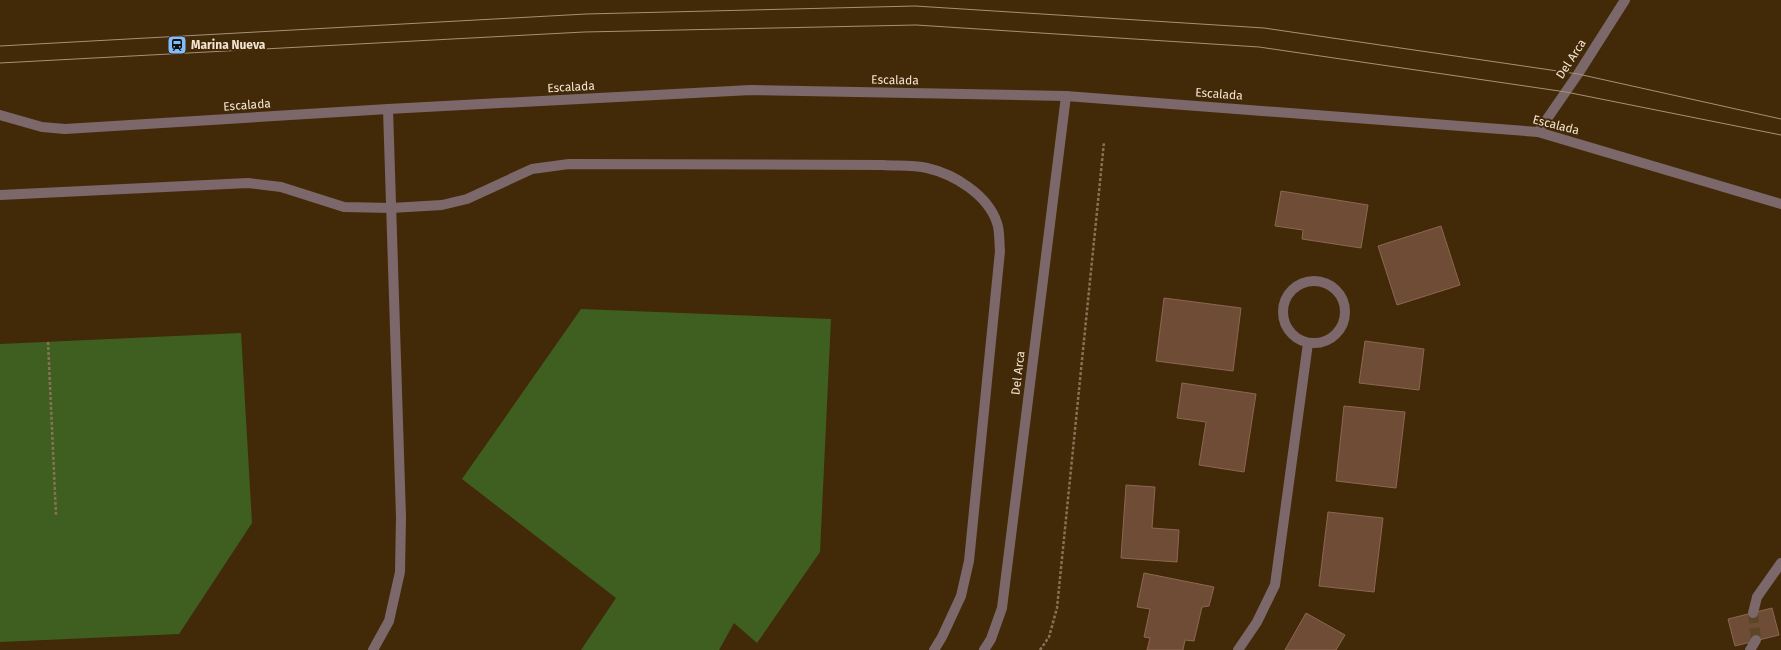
<svg xmlns="http://www.w3.org/2000/svg" width="1781" height="650" viewBox="0 0 1781 650" font-family="'Fira Sans',sans-serif">
	<style>
		.water { fill: #3f5f20 }
		.building { fill: #6f4c36; stroke: #8c6751 }
		.lines { fill: none; stroke-linecap: round; stroke-linejoin: round }
		.minor-tunnel { stroke: #5d4626; stroke-width: 10; stroke-dasharray: 10 5; stroke-linecap: butt }
		.path { stroke: #877257; stroke-width: 2.5; stroke-dasharray: 3 2; stroke-linecap: butt }
		.minor { stroke: #7c686a; stroke-width: 10 }
		.tertiary { stroke: #7c686a; stroke-width: 10 }
		.tram { stroke: #a49178; stroke-width: 1 }
		.labels { text-anchor: middle; dominant-baseline: central; stroke-width: 4; stroke-linejoin: round; paint-order: stroke }
		.poi-label { font-size: 12px; font-weight: bold; fill: #f3e4d2; stroke: #422a08; text-anchor: start }
		.street-label { font-size: 12px; fill: #f3e4d2; stroke: #422a08 }
	</style>
	<rect width="100%" height="100%" fill="#422a08"/>
	<g class="water">
		<polygon points="581,309 831,319 820,552 757,643 734,623 719,650 581,650 616,598 462,479"/>
		<polygon points="241,333 252,523 179,634 0,642 0,344"/>
	</g>
	<g class="building">
		<polygon points="1281,191 1368,205 1361,248 1302,239 1303,230 1275,226"/>
		<polygon points="1441,226 1460,285 1397,305 1378,246"/>
		<polygon points="1164,298 1241,308 1233,371 1156,361"/>
		<polygon points="1365,341 1424,349 1419,390 1359,383"/>
		<polygon points="1182,383 1256,394 1244,472 1199,465 1206,422 1177,418"/>
		<polygon points="1344,406 1405,412 1396,488 1336,481"/>
		<polygon points="1126,485 1155,487 1152,528 1179,530 1177,562 1121,558"/>
		<polygon points="1328,512 1383,518 1374,592 1319,586"/>
		<polygon points="1144,573 1214,587 1209,606 1202,607 1194,641 1185,640 1183,650 1147,650 1150,638 1144,637 1150,609 1137,607"/>
		<polygon points="1772,608 1779,635 1735,646 1728,619"/>
		<polygon points="1306,613 1345,635 1336,650 1285,650"/>
	</g>
	<g class="lines">
		<polyline class="minor-tunnel" points="1753,613 1756,640"/>
		<g class="path">
			<polyline points="48,342 56,515"/>
			<polyline points="1040,650 1049,637 1057,608 1104,142"/>
		</g>
		<g class="minor">
			<polyline points="0,115 42,127 65,129 388,109 751,90 1066,96 1538,132 1781,204"/>
			<path d="M0,195l248,-12 33,4 63,20 47,1 51,-3 25,-6 65,-30 37,-5 314,1c14,1 30,0 44,3 27,6 61,27 70,55 3,8 2,19 3,28l-31,310 -8,35 -19,41 -8,13"/>
			<circle cx="1314" cy="312" r="31"/>
			<polyline points="1753,613 1757,597 1781,563"/>
			<polyline points="373,650 389,621 400,572 401,517 388,109"/>
			<polyline points="984,650 991,639 1002,608 1066,96"/>
			<polyline points="1238,650 1257,622 1275,585 1308,343"/>
			<polyline points="1750,650 1756,640"/>
		</g>
		<polyline class="tertiary" points="1538,132 1578,74 1625,0"/>
		<g class="tram">
			<polyline points="0,46 586,14 915,6 1264,28 1578,74 1781,119"/>
			<polyline points="0,63 584,32 916,25 1259,47 1566,92 1781,135"/>
		</g>
	</g>
	<defs>
		<g id="station-square" transform="scale(1)"><rect x="-9" y="-9" width="18" height="18" rx="4" fill="#83bcfb" stroke="#422a08"/><path d="M-3-6H3Q5-6 5-4V2Q5 4 3 4L4.5 6H3L1.5 4h-3L-3 6H-4.5L-3 4Q-5 4-5 2V-4Q-5-6-3-6ZM-3.5-4v3h7v-3ZM-3.5 1v1.5H-2V1ZM2 1v1.5H3.5V1Z" fill="#111"/></g>
	</defs>
	<g fill-rule="evenodd">
		<use href="#station-square" x="177" y="45"/>
	</g>
	<g class="labels">
		<g class="poi-label">
			<text x="191" y="45">Marina Nueva</text>
		</g>
		<g class="street-label">
			<text transform="translate(1571 59) rotate(-57)">Del Arca</text>
			<text transform="translate(895 80) rotate(1)">Escalada</text>
			<text transform="translate(571 87) rotate(-3)">Escalada</text>
			<text transform="translate(1219 94) rotate(4)">Escalada</text>
			<text transform="translate(247 105) rotate(-4)">Escalada</text>
			<text transform="translate(1556 125) rotate(14)">Escalada</text>
			<text transform="translate(1018 373) rotate(-83)">Del Arca</text>
		</g>
	</g>
</svg>
